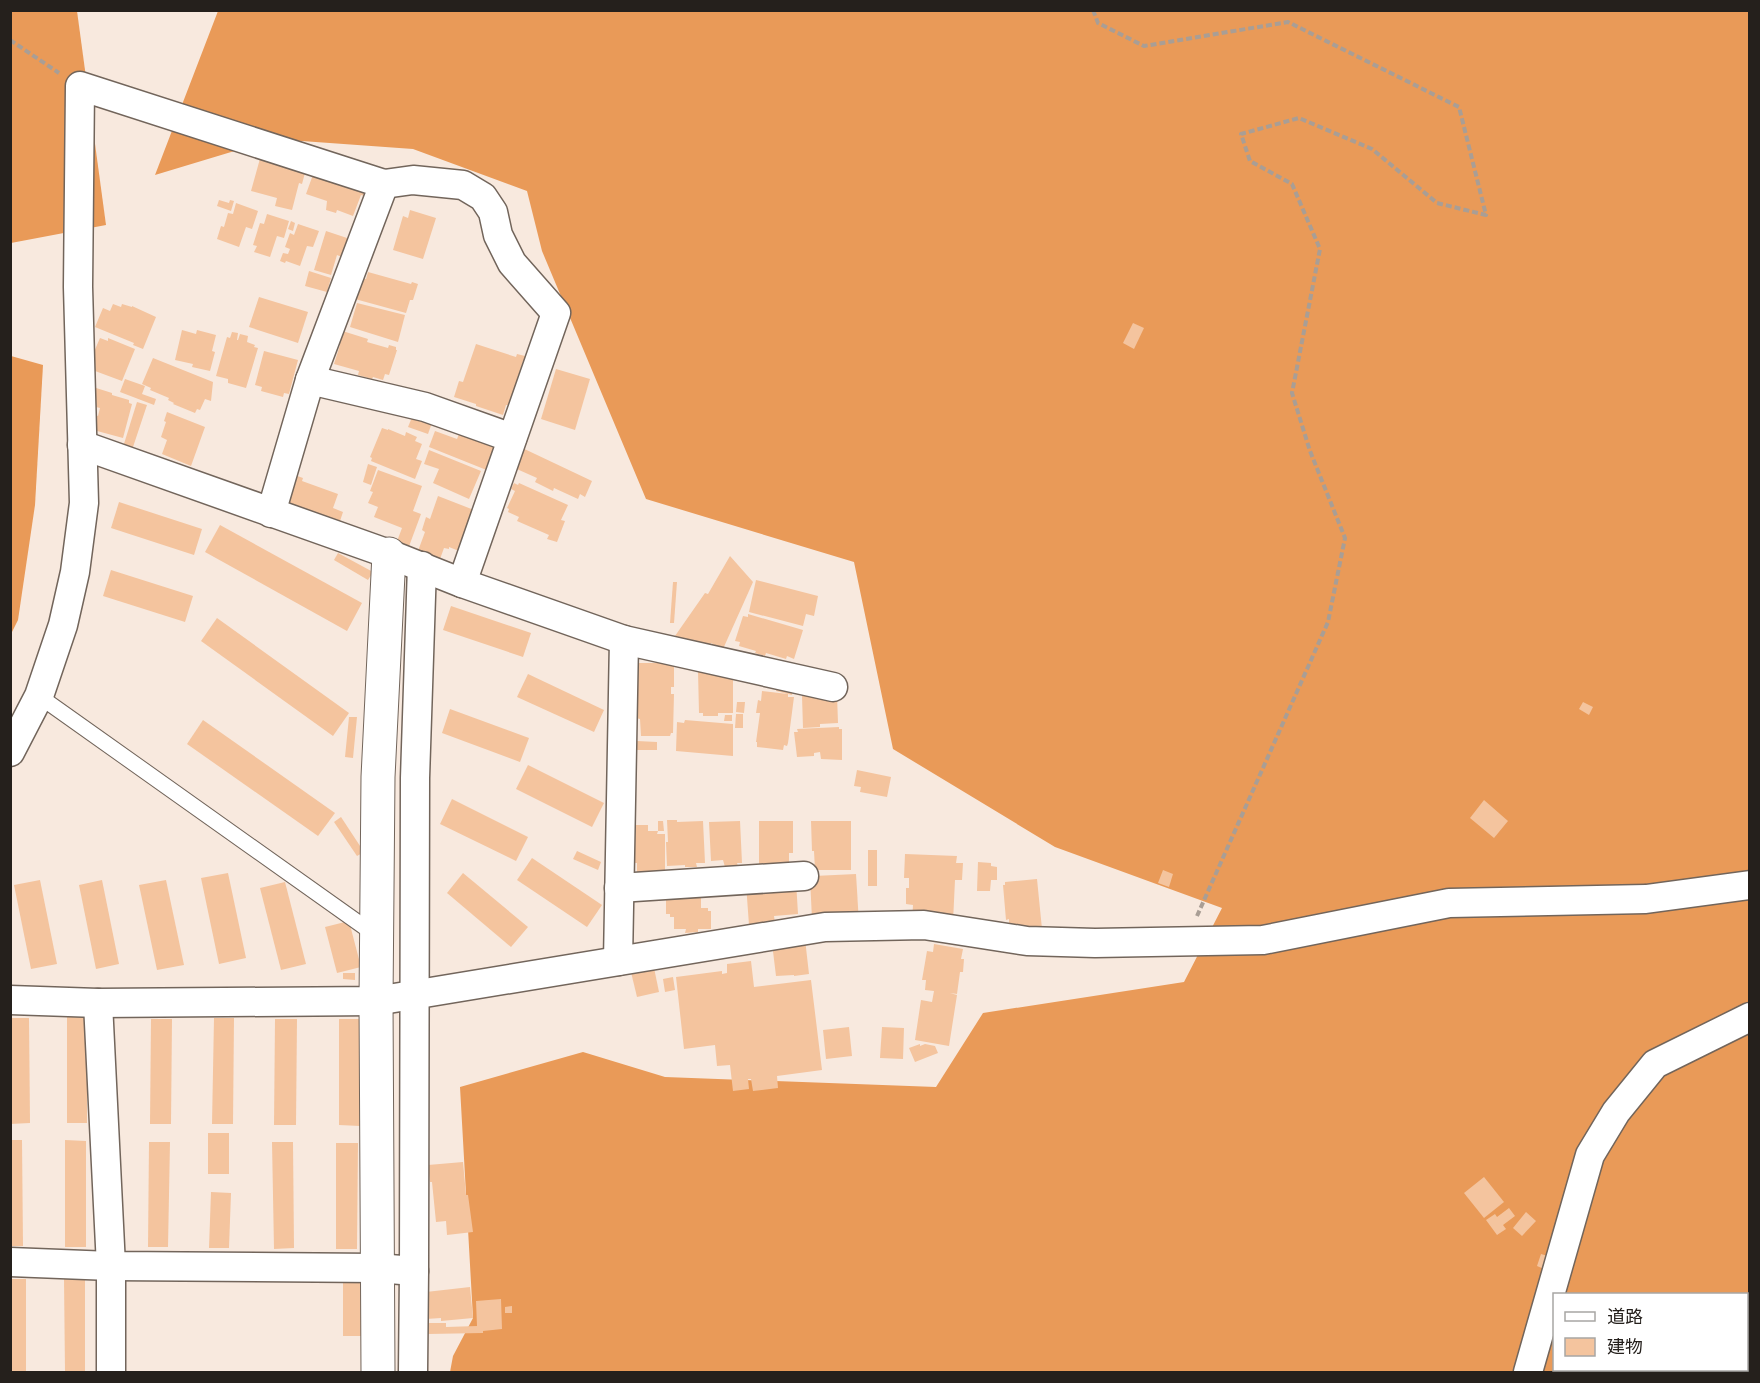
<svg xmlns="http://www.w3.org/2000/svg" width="1760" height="1383" viewBox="0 0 1760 1383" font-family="'Noto Sans','Noto Sans JP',sans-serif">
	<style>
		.forest { fill: #e99a58; fill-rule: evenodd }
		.building { fill: #f4c49e }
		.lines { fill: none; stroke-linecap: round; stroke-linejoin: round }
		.lane-casing { stroke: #72655b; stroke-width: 17 }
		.street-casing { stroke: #72655b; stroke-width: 31 }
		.secondary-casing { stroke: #72655b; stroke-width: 35 }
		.path { stroke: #a99e95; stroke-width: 4; stroke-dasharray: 6 3; stroke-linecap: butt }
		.lane { stroke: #fff; stroke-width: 15 }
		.street { stroke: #fff; stroke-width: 28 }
		.secondary { stroke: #fff; stroke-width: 33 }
	</style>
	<rect width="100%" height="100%" fill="#f8e9de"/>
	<g class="forest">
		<polygon points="11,11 77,11 106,225 11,243"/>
		<path d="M218,11h1531v1361h-1299l3,-16 20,-38 -13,-231 123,-35 82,25 271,10 47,-74 201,-31 38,-74 -167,-61 -162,-98 -39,-187 -208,-63 -104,-248 -15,-60 -114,-42 -139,-10 -119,36zM1554,1294h192v76h-192z"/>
		<polygon points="11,356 43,365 35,505 18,620 11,634"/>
	</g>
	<g class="building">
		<polygon points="261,155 306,169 302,184 299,183 292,210 275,206 277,198 251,191"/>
		<polygon points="315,169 374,187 370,198 361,195 353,216 337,210 336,213 326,210 327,201 306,194"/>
		<polygon points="219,200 229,203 230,200 234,201 231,211 217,206"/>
		<polygon points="236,203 258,211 252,229 246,227 239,247 217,239 221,226 224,227 228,213 233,214"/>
		<polygon points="410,210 436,218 423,259 393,250 403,216 408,218"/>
		<polygon points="267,214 289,221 284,238 277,236 270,257 254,252 257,246 253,245 260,223 264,224"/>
		<polygon points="291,221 295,223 293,231 288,229"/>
		<polygon points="298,224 319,231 313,247 307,246 300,266 286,261 285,263 280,261 283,253 288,254 290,249 285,247 290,233 294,235"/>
		<polygon points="326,231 350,239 344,258 337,255 331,275 314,270"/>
		<polygon points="309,271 331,278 327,292 305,286"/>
		<polygon points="368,272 411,284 412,282 418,284 413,300 410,300 406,313 355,299 360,278 366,279"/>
		<polygon points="259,297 308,312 298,343 249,327"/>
		<polygon points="357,303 405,315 398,342 350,327"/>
		<polygon points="113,304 121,307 122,304 132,307 132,306 156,317 143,349 133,345 134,343 95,327 103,308 110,311"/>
		<polygon points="1133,323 1144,328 1134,349 1123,343"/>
		<polygon points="333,328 368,339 367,342 388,348 389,345 396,347 396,350 397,350 389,375 385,374 383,380 373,377 372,379 358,375 359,371 334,364 340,345 329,342"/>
		<polygon points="182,330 196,334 197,330 216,335 212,351 215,352 210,371 192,367 193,364 175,360"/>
		<polygon points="232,332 238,333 237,340 238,340 240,334 248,336 247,342 255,345 254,347 258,348 246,388 228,383 228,379 216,376 227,337 230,338"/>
		<polygon points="100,338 108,341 108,338 135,349 122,381 87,368"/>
		<polygon points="476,344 516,357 517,354 529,357 527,362 523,361 509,405 506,405 503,415 476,406 476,404 454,397 459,381 463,382"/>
		<polygon points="264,351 298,360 289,394 284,393 283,397 261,391 262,387 255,385"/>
		<polygon points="153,358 213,382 211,401 205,399 200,410 197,409 195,413 173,404 174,403 168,400 169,398 150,390 151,388 142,384"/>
		<polygon points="556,369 590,379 575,430 541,419"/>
		<polygon points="125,379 145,386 142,394 156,399 154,405 120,392"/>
		<polygon points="93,387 112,393 112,395 129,400 129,403 132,404 123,438 86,428 90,413 98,416 100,408 88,405"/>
		<polygon points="137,402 147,405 132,450 123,447"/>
		<polygon points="415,410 434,417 428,434 408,427"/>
		<polygon points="167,412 205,427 191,466 162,454 167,440 161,437 166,422 164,421"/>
		<polygon points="462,427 500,442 489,471 429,447 435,431 457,439"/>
		<polygon points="382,428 388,430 388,429 405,436 406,432 417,437 415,441 422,444 416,459 422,461 415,479 371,461 372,458 370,457"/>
		<polygon points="516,445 592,481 585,497 580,494 578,499 554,488 553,491 535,482 537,478 510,466"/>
		<polygon points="429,450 481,471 469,499 433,483 439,469 424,464"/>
		<polygon points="368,464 377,467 371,485 363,482"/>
		<polygon points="378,470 422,486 413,511 421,514 408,549 396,544 402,528 374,517 378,507 368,503 373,492 370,491"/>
		<polygon points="289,473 303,478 302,481 338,494 333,508 343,512 339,524 290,506 291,504 284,501"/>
		<polygon points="514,483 518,485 519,483 568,505 561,520 565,521 557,542 547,539 549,535 517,521 519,517 508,512 509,509 507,508 515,491 511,489"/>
		<polygon points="438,496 474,510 459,551 449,547 449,549 444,548 440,559 418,551 425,532 422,530 426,517 430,519"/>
		<polygon points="119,502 202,529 194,555 111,528"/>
		<polygon points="220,525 362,603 347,631 205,552"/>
		<polygon points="338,553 373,572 368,580 334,560"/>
		<polygon points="730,556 753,582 723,649 711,643 709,647 675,636 705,593 708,594"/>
		<polygon points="111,570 193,596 185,622 103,596"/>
		<polygon points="756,580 818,596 814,616 806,614 803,626 749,612"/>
		<polygon points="673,582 677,582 674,623 670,623"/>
		<polygon points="451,606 531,633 523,657 443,630"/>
		<polygon points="748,614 803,630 794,659 787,656 786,659 766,653 765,656 755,653 756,651 739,646 740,642 735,641 743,616 748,617"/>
		<polygon points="217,618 349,713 333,736 201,641"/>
		<polygon points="634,663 674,663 674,687 671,687 671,694 674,694 673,733 671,733 670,736 641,736 640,719 636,718"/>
		<polygon points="733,670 733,713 718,713 718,716 703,716 703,713 699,713 698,671"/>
		<polygon points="528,674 604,710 594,732 517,697"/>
		<polygon points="778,681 794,684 792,695 776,691"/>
		<polygon points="762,691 788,694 788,697 794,697 788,743 787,746 784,745 783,750 757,747 757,742 756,742 760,713 756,713 758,700 761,701"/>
		<polygon points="837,695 838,723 820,724 820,727 803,728 802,696"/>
		<polygon points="737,702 745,702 744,713 736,712"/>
		<polygon points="1583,702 1593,707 1589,715 1579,709"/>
		<polygon points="450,709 529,738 520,762 442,733"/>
		<polygon points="736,714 743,714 743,728 735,728"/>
		<polygon points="725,715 732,715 732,721 724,721"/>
		<polygon points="349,717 357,717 353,758 345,757"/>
		<polygon points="203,720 335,813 318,836 187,744"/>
		<polygon points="685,720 733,724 733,756 676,751 677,722 684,723"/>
		<polygon points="839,727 839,729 842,729 842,760 821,759 820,752 814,753 814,756 797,757 794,732 798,732 797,729"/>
		<polygon points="637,741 657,742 657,750 636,750"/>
		<polygon points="528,765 604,803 592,827 516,789"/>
		<polygon points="857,770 891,777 887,797 860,792 861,787 854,786"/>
		<polygon points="452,799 528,837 516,861 440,824"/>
		<polygon points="1484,800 1508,821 1494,838 1470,818"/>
		<polygon points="341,817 364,852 357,856 334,822"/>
		<polygon points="667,820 677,820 677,822 703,821 705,863 696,863 697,867 685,867 685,865 667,866 666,842 668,842"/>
		<polygon points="658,821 663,821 664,831 658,831"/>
		<polygon points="740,821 742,863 737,863 738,866 725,867 723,860 711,861 709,822"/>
		<polygon points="759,821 793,821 793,853 789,853 789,869 759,870"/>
		<polygon points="811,821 851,821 851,870 815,870 814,851 812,851"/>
		<polygon points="626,825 648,825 648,831 658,831 657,834 665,834 665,872 637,872 637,863 626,863"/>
		<rect x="868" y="850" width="9" height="36"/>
		<polygon points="577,851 601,862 598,870 573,859"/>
		<polygon points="905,854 957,856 956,863 963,863 962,880 955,880 953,922 912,922 913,905 906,904 906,888 909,888 909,878 904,878"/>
		<polygon points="532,858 602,905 587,927 517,880"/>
		<polygon points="978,862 991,863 991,866 997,867 997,880 991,880 990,891 977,891"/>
		<polygon points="1163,870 1173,874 1169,887 1158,883"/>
		<polygon points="228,873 246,958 219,964 201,878"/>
		<polygon points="463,873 528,927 511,947 447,893"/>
		<polygon points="856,874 859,923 812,919 810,878 814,876"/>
		<polygon points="1037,879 1042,929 1009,930 1009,919 1006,920 1003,885 1005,885 1005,882"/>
		<polygon points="40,880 57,964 31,969 14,885"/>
		<polygon points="102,880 119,964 96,969 79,885"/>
		<polygon points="166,880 184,965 157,970 139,885"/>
		<polygon points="796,881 798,914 774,916 775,923 749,925 746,884"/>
		<polygon points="285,882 306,964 281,970 260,888"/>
		<polygon points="706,888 706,897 701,897 701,908 708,908 708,911 711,911 711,929 698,929 698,932 685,933 686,929 674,929 674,917 670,917 670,914 666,914 666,891"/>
		<polygon points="349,921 361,967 337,973 325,927"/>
		<polygon points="805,939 809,974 794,976 794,975 776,976 772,943"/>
		<polygon points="934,944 963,949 961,959 964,959 963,972 960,972 957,994 950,993 957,995 949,1046 915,1040 921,1000 932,1002 934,991 925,990 926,980 922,980 927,951 933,952"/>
		<polygon points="751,961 754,987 811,980 822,1070 777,1076 778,1088 753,1091 751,1079 748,1079 749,1089 733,1091 730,1065 717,1066 715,1045 684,1049 676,977 722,971 722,974 727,973 727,964"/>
		<polygon points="653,963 659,992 637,997 630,968"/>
		<polygon points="343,973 355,973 355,980 343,979"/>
		<polygon points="673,977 675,990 665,992 663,979"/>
		<rect x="67" y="1017" width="20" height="106"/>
		<polygon points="10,1018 29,1018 30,1123 10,1124"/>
		<polygon points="214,1018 234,1018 233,1124 212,1124"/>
		<polygon points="151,1019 172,1019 171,1124 150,1124"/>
		<polygon points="275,1019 297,1019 296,1125 274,1125"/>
		<polygon points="339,1019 361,1019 360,1126 339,1125"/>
		<polygon points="849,1027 852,1056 826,1059 823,1030"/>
		<polygon points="882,1027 904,1028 903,1059 880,1058"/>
		<polygon points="920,1044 920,1046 925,1044 935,1046 938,1053 915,1062 909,1048"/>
		<rect x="208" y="1133" width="21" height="41"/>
		<polygon points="10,1140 22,1140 23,1246 10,1246"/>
		<polygon points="65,1140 86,1141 86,1247 65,1247"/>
		<polygon points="149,1142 170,1142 168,1247 148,1247"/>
		<polygon points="272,1142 293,1142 294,1248 274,1249"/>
		<polygon points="336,1143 358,1143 357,1249 336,1249"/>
		<polygon points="463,1162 466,1195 468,1195 473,1232 447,1235 446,1221 436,1222 432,1182 430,1182 428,1165"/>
		<polygon points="1484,1177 1504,1202 1484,1218 1464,1193"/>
		<polygon points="211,1192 231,1193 229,1248 209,1248"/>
		<polygon points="1509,1208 1515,1216 1503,1225 1506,1229 1497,1235 1486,1220 1495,1214 1497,1217"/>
		<polygon points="1526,1212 1536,1221 1522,1236 1513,1228"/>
		<polygon points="1541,1254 1548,1256 1544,1269 1537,1266"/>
		<rect x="10" y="1279" width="16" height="93"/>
		<polygon points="64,1279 85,1279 85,1372 65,1372"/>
		<rect x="343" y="1283" width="21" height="53"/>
		<polygon points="470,1287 473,1318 441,1321 441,1318 426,1319 426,1292"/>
		<polygon points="501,1299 502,1329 483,1331 483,1333 428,1334 428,1323 446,1323 446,1327 477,1326 476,1301"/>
		<polygon points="512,1306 512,1313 505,1313 505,1307"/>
	</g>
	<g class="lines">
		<g class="lane-casing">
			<polyline id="lane" points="39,696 377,936"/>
		</g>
		<g class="street-casing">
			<g id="street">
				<polyline points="310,380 425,407 512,438"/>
				<polyline points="82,445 389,554 462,583 624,640 833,687"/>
				<polyline points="271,513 310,380 384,184"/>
				<polyline points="10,752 39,696 63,625 75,572 84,503 78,287 80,86 384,184 413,180 463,185 483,197 493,212 498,235 512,263 556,313 462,583"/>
				<polyline points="619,888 804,876"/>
				<polyline points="618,961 624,640"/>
				<polyline points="10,1000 98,1003 376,1001 825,927 924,925 1027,941 1095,943 1263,940 1449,903 1646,899 1750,885"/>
				<polyline points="98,1003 111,1266 111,1372"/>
				<polyline points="10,1262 111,1266 377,1268 414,1271 415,778 422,566"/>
				<polyline points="413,1372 414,1271"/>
				<polyline points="1528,1372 1590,1155 1616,1112 1655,1064 1750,1017"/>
			</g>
		</g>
		<g class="secondary-casing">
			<polyline id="secondary" points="378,1372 376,1001 378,777 389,554"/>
		</g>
		<g class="path">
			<polyline points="1093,10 1098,23 1144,46 1288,22 1459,107 1486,215 1437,203 1372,149 1299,118 1241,134 1250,161 1292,184 1320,249 1292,393 1310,451 1345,538 1328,622 1197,916"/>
			<polyline points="10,40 59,73"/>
		</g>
		<use href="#lane" class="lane"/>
		<use href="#street" class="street"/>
		<use href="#secondary" class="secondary"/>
	</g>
	<rect width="1760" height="1383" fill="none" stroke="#25201c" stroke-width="24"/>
	<rect x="1553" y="1293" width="195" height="78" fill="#ffffff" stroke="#a8a6a4" stroke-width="1.5"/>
	<rect x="1565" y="1312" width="30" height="9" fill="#ffffff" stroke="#a8a6a4" stroke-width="1.5"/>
	<text x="1607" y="1323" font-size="18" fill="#25201c">道路</text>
	<rect x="1565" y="1338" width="30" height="18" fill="#f4c49e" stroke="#a8a6a4" stroke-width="1.5"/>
	<text x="1607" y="1353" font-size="18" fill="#25201c">建物</text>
</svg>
